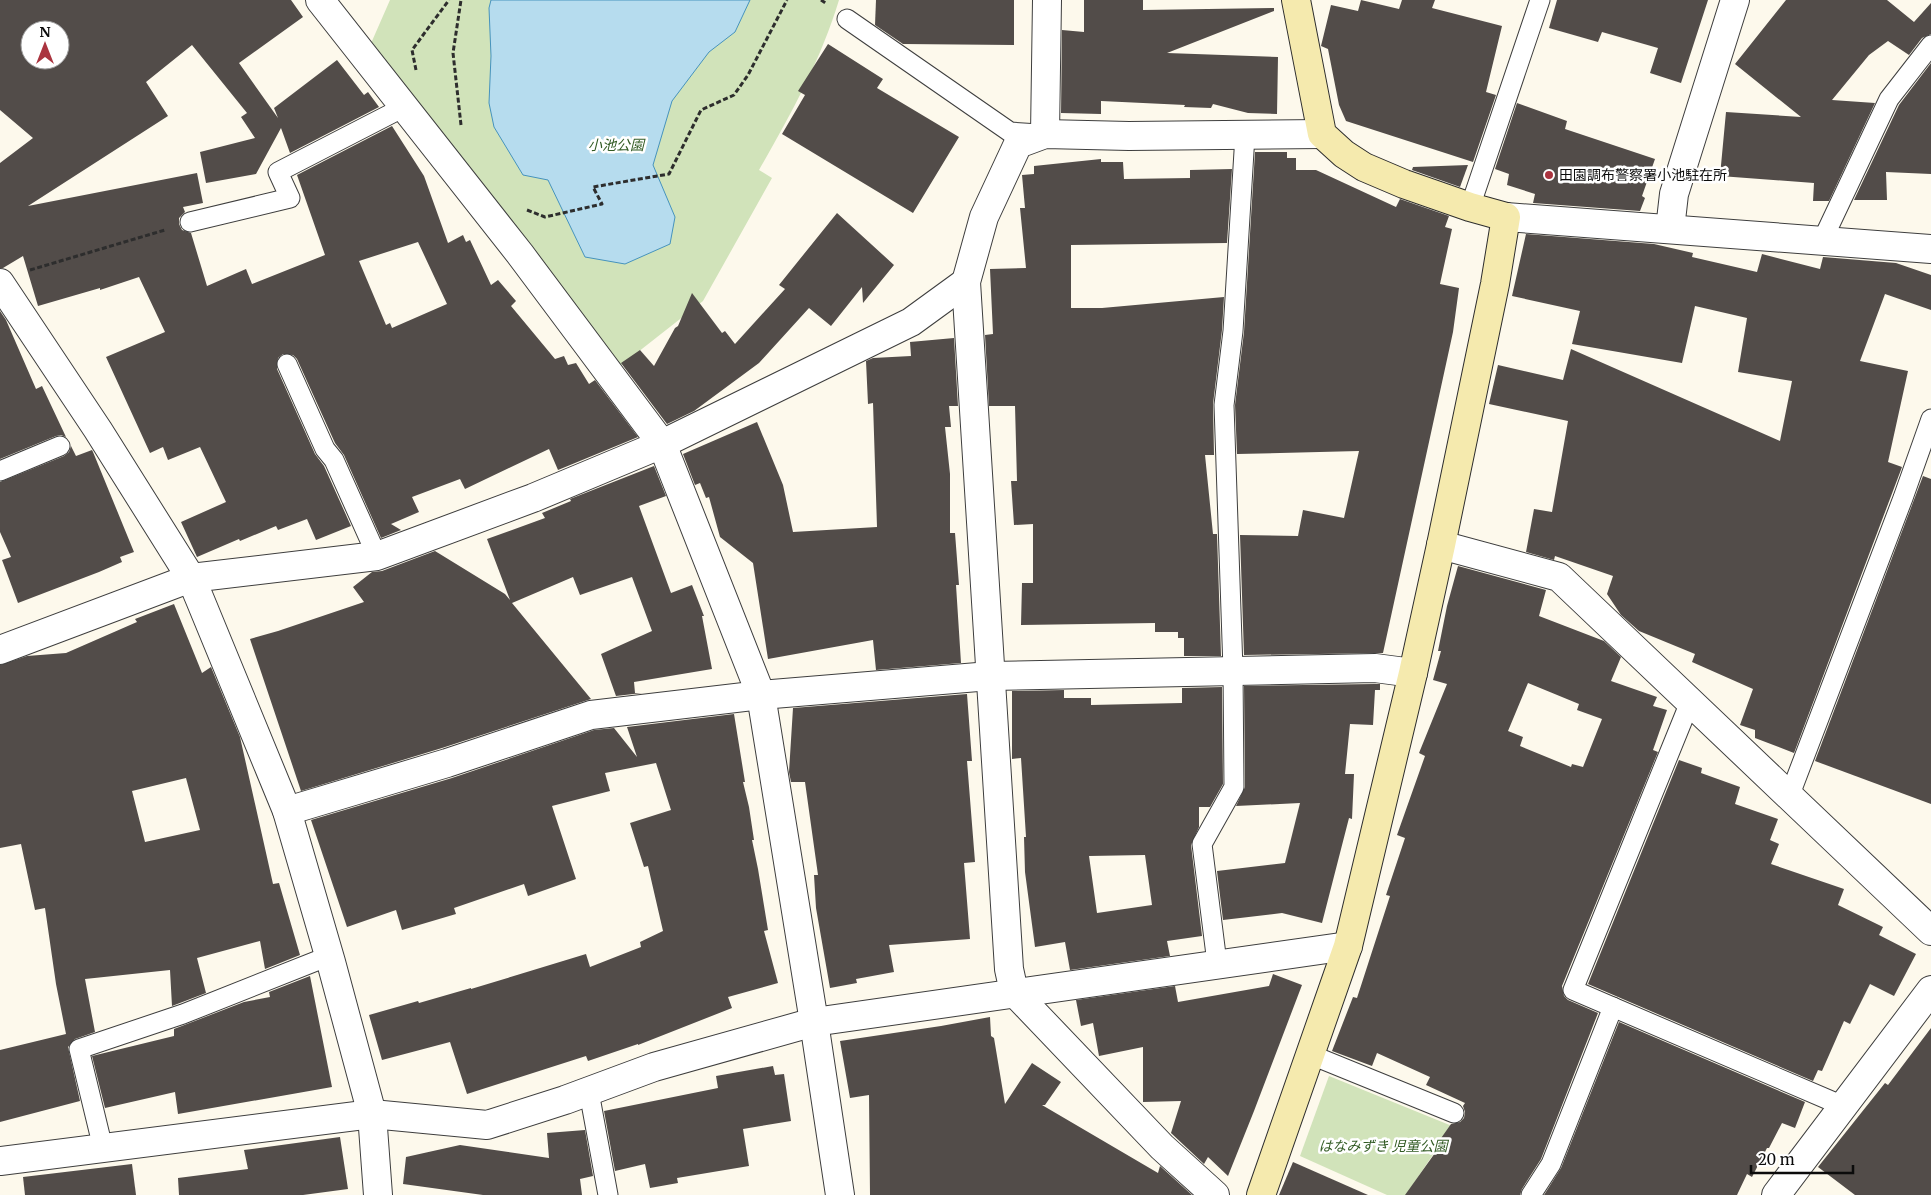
<svg xmlns="http://www.w3.org/2000/svg" width="1931" height="1195" viewBox="0 0 1931 1195" font-family="Merriweather,'Noto Sans JP',serif">
	<style>
		.green { fill: #d1e3ba }
		.water { fill: #b6dcee; stroke: #4693bd }
		.building { fill: #524c49; fill-rule: evenodd }
		.lines { fill: none; stroke-linecap: round; stroke-linejoin: round }
		.lane-casing { stroke: #3e3e3e; stroke-width: 21 }
		.street-casing { stroke: #3e3e3e; stroke-width: 30 }
		.secondary-casing { stroke: #2d2d2d; stroke-width: 30 }
		.path { stroke: #2d2d2d; stroke-width: 3; stroke-dasharray: 5 2.5; stroke-linecap: butt }
		.lane { stroke: #fff; stroke-width: 19 }
		.street { stroke: #fff; stroke-width: 28 }
		.secondary { stroke: #f5eaae; stroke-width: 28 }
		.poi-dot { fill: #aa343f; stroke: #fff; stroke-width: 2 }
		.labels { text-anchor: middle; dominant-baseline: central; stroke-width: 5; stroke-linejoin: round; paint-order: stroke }
		.park-label { font-size: 14px; font-style: italic; fill: #325b24; stroke: #fff }
		.poi-label { font-size: 14px; fill: #0b0b0b; stroke: #fff; text-anchor: start }
	</style>
	<rect width="100%" height="100%" fill="#fdf9ec"/>
	<g class="green">
		<path d="M390,0h449c-18,60 -49,116 -80,170l13,8 -69,123 -93,73 -245,-317z"/>
		<polygon points="1329,1076 1452,1126 1406,1195 1387,1195 1300,1156"/>
	</g>
	<polygon class="water" points="491,0 750,0 735,32 709,52 672,101 653,165 675,217 670,244 625,264 585,257 548,180 523,175 494,127 489,103 491,56 489,8"/>
	<g class="building">
		<path d="M0,0h291l12,17 -64,46 39,55 -4,-10 63,-48 27,35 4,-3 11,15 -89,46 -9,-25 -25,46 -50,9 -6,-31 55,-14 -14,-21 6,-4 -55,-68 -46,37 22,34 -140,90 169,-33 6,30 -20,4 2,5 -6,6v6l3,6 9,3 16,53 39,-17 6,15 73,-29 -28,-80 95,-49 32,50 24,67 15,-8 3,7 4,-2 21,45 7,-5 18,21 -5,5 44,53 9,-3 4,9 8,-2 13,21 6,-4 43,57 -80,33 -9,-21 -84,40 -5,-10 -48,18 7,15 -28,12 10,6 -20,8 -37,-83 -9,-12 -38,-84 -4,-4 -10,-1 -5,4 -1,11 38,85 9,12 27,60 -35,14 -9,-21 -29,11 -2,-4 -36,15 -1,-2 -42,18 -16,-35 45,-20 -26,-55 -32,13 -5,-13 -13,6 -44,-96 59,-25 -26,-55 -39,13v-2l-62,18 -15,-50 -20,12h-3v-105l33,-25 -33,-28zM30,30h30v30h-30zM418,242l29,62 -55,24 -2,-5 -4,2 -27,-64z"/>
		<polygon points="876,0 1014,0 1014,45 903,44 875,25"/>
		<polygon points="1084,0 1143,0 1143,10 1274,8 1274,11 1167,53 1278,57 1277,114 1248,113 1213,104 1211,108 1184,107 1185,105 1101,101 1101,114 1061,113 1062,30 1084,32"/>
		<polygon points="1361,0 1399,9 1402,0 1435,0 1432,8 1502,26 1486,92 1496,95 1473,162 1346,121 1339,105 1328,49 1321,46 1331,5 1358,11"/>
		<polygon points="1557,0 1708,0 1681,83 1650,73 1658,48 1602,32 1598,42 1549,28"/>
		<polygon points="1786,0 1887,0 1914,22 1931,3 1931,34 1922,38 1909,55 1888,41 1869,55 1832,100 1875,103 1829,201 1813,201 1814,183 1720,176 1726,112 1801,117 1735,64"/>
		<polygon points="828,44 883,79 877,88 959,137 913,213 782,134 805,95 798,91"/>
		<polygon points="1931,63 1931,174 1886,172 1887,200 1854,200 1899,105"/>
		<polygon points="1517,103 1567,121 1565,129 1655,159 1642,196 1645,198 1640,211 1533,203 1535,194 1507,185 1509,174 1495,169"/>
		<polygon points="1255,152 1287,152 1287,158 1296,158 1296,170 1316,170 1396,207 1400,199 1449,216 1445,227 1452,229 1440,284 1459,288 1453,332 1383,653 1244,655 1240,535 1298,536 1303,510 1344,518 1359,451 1237,454 1235,405 1244,332"/>
		<polygon points="1101,159 1101,162 1123,162 1124,179 1190,178 1190,170 1232,169 1227,243 1071,245 1071,308 1102,308 1224,297 1222,330 1213,404 1214,455 1205,455 1213,534 1217,534 1221,656 1184,656 1184,638 1178,638 1178,632 1155,632 1155,623 1021,625 1022,583 1033,583 1033,524 1014,525 1011,481 1017,481 1015,406 989,406 985,335 993,334 990,269 1026,268 1020,208 1025,208 1022,175 1034,174 1034,166"/>
		<polygon points="1468,165 1460,187 1412,170 1413,167"/>
		<polygon points="837,213 894,265 863,303 862,287 831,326 809,308 759,363 694,411 667,424 621,363 640,350 654,366 675,328 678,326 692,293 722,333 725,331 735,344 785,289 779,285"/>
		<polygon points="1526,234 1654,244 1693,253 1692,257 1757,272 1762,254 1820,269 1823,257 1896,263 1931,275 1931,310 1885,294 1860,361 1908,371 1888,462 1902,467 1794,753 1755,738 1755,730 1740,725 1753,689 1692,662 1695,654 1639,631 1621,615 1607,594 1613,576 1555,556 1554,560 1526,552 1534,509 1552,512 1568,421 1489,404 1498,365 1563,380 1571,349 1780,441 1792,381 1738,372 1747,318 1695,306 1682,363 1572,344 1580,311 1512,296"/>
		<polygon points="0,311 6,320 36,389 42,386 66,437 61,435 56,436 0,459"/>
		<polygon points="954,338 958,406 949,406 951,427 945,427 950,474 950,533 955,533 959,585 956,585 961,663 876,670 873,640 768,659 753,563 720,537 709,497 706,498 700,483 695,485 683,454 757,422 783,485 793,532 877,527 873,403 868,404 866,361 873,358 911,356 910,342"/>
		<polygon points="71,446 76,456 92,450 93,452 134,552 120,557 122,562 99,572 18,603 2,560 11,557 0,532 0,482 64,456 69,452"/>
		<polygon points="654,466 666,496 639,506 671,593 692,585 704,616 702,616 712,669 634,682 635,693 642,693 616,696 601,654 652,631 632,577 580,595 573,577 512,603 591,699 442,748 301,791 250,639 278,631 364,602 353,587 372,572 382,571 435,551 505,594 510,600 487,539 545,518 542,513 571,501 570,499"/>
		<polygon points="1923,476 1931,479 1931,804 1815,761"/>
		<path d="M1458,566l88,24 -7,26 65,25 17,16 -10,24 46,16 -4,9 14,4 -14,40 5,2 -96,234 2,10 4,4 30,13 -57,146 -19,30 -2,6h-115l30,-42 -3,-2 19,-27 9,-2 4,-4 1,-6 -2,-6 2,-3 -39,-18 4,-8 -53,-24 -5,13 -40,-15 21,-54 4,1 33,-102 -4,-1 19,-57 -8,-3 28,-79 -6,-3 28,-69 -14,-4 8,-29h-3l9,-45zM1528,683l51,21 -2,6 25,9 -19,48 -11,-3 -1,3 -51,-21 3,-9 -15,-6z"/>
		<path d="M174,604l28,69 9,-6 29,70 33,147 6,-1 21,72 -35,14 -5,-28 -63,17 9,35 -34,13 -2,-36 -85,9 10,53 -20,7 -7,8 12,54 -80,21v-72l66,-16 -10,-50 -11,-76 -10,2 -14,-66 -21,4v-183l27,-9 39,-3 71,-31 -2,-3zM186,778l14,52 -55,12 -13,-51z"/>
		<polygon points="1374,684 1380,684 1380,690 1375,690 1373,725 1350,724 1345,774 1354,774 1352,819 1349,818 1322,923 1282,913 1223,920 1217,871 1285,863 1300,803 1236,806 1245,787 1244,686"/>
		<path d="M1222,687l1,97 -13,23h-11v20l-8,18 11,91 -35,5 3,15 -100,14 -5,-28 -30,5 -10,-75 -1,-35h2l-5,-79 -9,1v-68l52,-1v8h27v7l91,-2v-15zM1145,855l7,50 -55,8 -8,-57z"/>
		<polygon points="967,694 972,761 967,761 975,862 964,863 970,939 889,945 894,972 856,979 857,983 830,988 816,908 814,875 818,875 805,782 791,782 789,772 793,708"/>
		<polygon points="734,714 745,782 743,782 749,807 754,840 752,840 758,869 768,930 764,931 778,983 728,997 732,1008 638,1045 638,1044 588,1061 586,1056 467,1094 450,1042 382,1060 369,1015 418,1001 419,1003 471,988 471,989 586,954 590,967 641,947 640,942 663,931 648,866 644,867 630,823 671,810 656,763 605,773 610,791 552,806 576,879 528,896 524,884 454,908 456,914 402,930 396,910 347,927 311,820 452,778 594,730 614,728 637,757 627,727"/>
		<polygon points="1679,760 1702,768 1701,773 1740,787 1735,804 1778,819 1770,840 1779,844 1771,864 1844,889 1838,905 1883,927 1879,935 1916,954 1894,996 1870,984 1850,1024 1844,1021 1822,1071 1818,1070 1813,1081 1588,984"/>
		<polygon points="1273,974 1302,985 1254,1111 1228,1176 1208,1157 1204,1164 1171,1133 1181,1101 1143,1102 1143,1047 1099,1056 1093,1023 1081,1026 1076,1000 1175,986 1178,1002 1269,986"/>
		<polygon points="310,976 332,1087 178,1114 175,1092 105,1108 92,1056 174,1036 174,1029 244,1002 270,997 269,992"/>
		<polygon points="990,1017 991,1036 994,1038 1005,1104 1032,1063 1061,1082 1045,1105 1042,1105 1158,1173 1160,1166 1192,1195 870,1195 869,1095 850,1098 840,1041 941,1026"/>
		<polygon points="1619,1022 1805,1102 1795,1128 1782,1123 1769,1148 1767,1148 1752,1177 1747,1174 1737,1195 1544,1195 1561,1168"/>
		<polygon points="1931,1028 1931,1195 1855,1195 1818,1167 1885,1083 1888,1085"/>
		<polygon points="773,1066 775,1075 784,1074 791,1121 743,1129 749,1166 677,1178 678,1183 650,1188 645,1164 615,1171 604,1111 718,1088 716,1076"/>
		<polygon points="585,1130 593,1176 580,1179 582,1195 483,1195 403,1184 406,1157 460,1145 549,1158 547,1133"/>
		<polygon points="340,1137 348,1189 303,1195 179,1195 178,1178 248,1169 244,1150"/>
		<polygon points="1293,1162 1368,1195 1279,1195"/>
		<polygon points="132,1164 136,1195 25,1195 23,1177"/>
	</g>
	<g class="lines">
		<g class="lane-casing">
			<g id="lane">
				<polyline points="847,19 1010,132 1039,134"/>
				<polyline points="1470,207 1540,0"/>
				<polyline points="190,222 290,198 278,172 404,107"/>
				<polyline points="1822,241 1889,99 1931,45"/>
				<polyline points="287,364 325,449 334,460 377,556"/>
				<polyline points="0,471 60,446"/>
				<polyline points="1690,702 1573,990 1843,1106"/>
				<polyline points="1789,797 1903,498 1931,419"/>
				<polyline points="1217,963 1202,844 1234,787 1233,670 1224,405 1233,331 1245,135"/>
				<polyline points="1309,1054 1454,1113"/>
				<polyline points="589,1092 608,1195"/>
				<polyline points="103,1148 79,1049 183,1014 329,956"/>
				<polyline points="1531,1195 1551,1164 1613,1007"/>
			</g>
		</g>
		<g class="street-casing">
			<g id="street">
				<polyline points="320,0 520,254 662,444 761,695 814,1022 840,1195"/>
				<polyline points="1045,134 1047,0"/>
				<polyline points="1506,217 1931,249"/>
				<polyline points="1670,229 1674,194 1735,0"/>
				<polyline points="0,283 98,430 191,578 201,602 287,811 331,962 372,1114 378,1195"/>
				<polyline points="1441,545 1559,577 1931,931"/>
				<polyline points="0,650 191,578 377,556 533,498 662,444 911,322 966,282"/>
				<polyline points="287,811 447,763 591,715 761,695 990,676 1375,668 1413,673"/>
				<polyline points="0,1161 372,1114 487,1125 565,1100 654,1067 814,1022 1348,946"/>
				<polyline points="1215,1195 1162,1147 1014,992 1009,969 966,282 984,217 1018,144 1045,134 1129,136 1322,134"/>
				<polyline points="1776,1195 1931,990"/>
			</g>
		</g>
		<g class="secondary-casing">
			<polyline id="secondary" points="1261,1195 1348,946 1413,673 1441,545 1495,284 1506,217 1470,207 1404,184 1364,167 1344,154 1322,134 1296,0"/>
		</g>
		<g class="path">
			<polyline points="821,0 827,4"/>
			<polyline points="416,70 412,50 449,0"/>
			<polyline points="461,125 453,53 461,0"/>
			<polyline points="527,210 545,217 602,204 593,187 669,174 701,110 734,95 748,75 787,0"/>
			<polyline points="30,270 165,230"/>
		</g>
		<use href="#lane" class="lane"/>
		<use href="#street" class="street"/>
		<use href="#secondary" class="secondary"/>
	</g>
	<circle class="poi-dot" cx="1549" cy="175" r="5"/>
	<g class="labels">
		<g class="park-label">
			<text x="616" y="145">小池公園</text>
			<text x="1383" y="1146">はなみずき 児童公園</text>
		</g>
		<g class="poi-label">
			<text x="1559" y="175">田園調布警察署小池駐在所</text>
		</g>
	</g>
	<g transform="translate(45 45)"><circle r="24" fill="#ffffff" stroke="#9d9d9d"/>
	<path d="M0-4L9 19L0 12L-9 19Z" fill="#aa343f"/>
	<text y="-8" font-size="14" font-weight="bold" text-anchor="middle" fill="#0b0b0b">N</text>
	</g>
	<path d="M1751 1165v8h102v-8" fill="none" stroke="#0b0b0b" stroke-width="2.5"/>
	<text x="1758" y="1165" font-size="15" fill="#0b0b0b" stroke="#ffffff" stroke-width="4" paint-order="stroke">20 m</text>
</svg>
